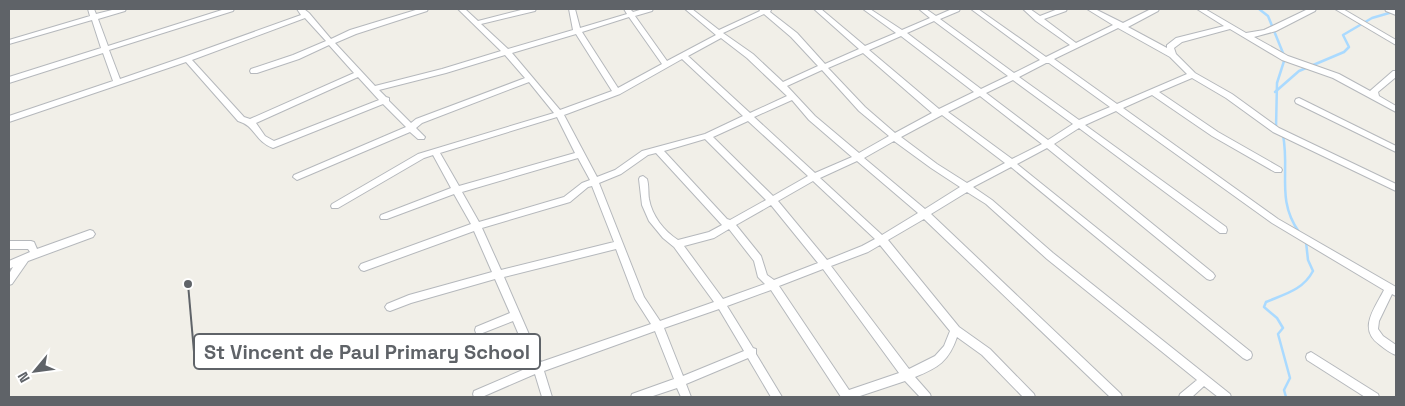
<svg xmlns="http://www.w3.org/2000/svg" width="1405" height="406" viewBox="0 0 1405 406" font-family="'Space Grotesk',sans-serif">
	<style>
		.lines { fill: none; stroke-linecap: round; stroke-linejoin: round }
		.stream { stroke: #aadaff; stroke-width: 2.5 }
		.minor-casing { stroke: #b5b8bc; stroke-width: 2 }
		.minor { fill: #fff; fill-rule: evenodd }
		.leader { fill: none; stroke: #5f6368; stroke-width: 2 }
		.callout-dot { fill: #5f6368; stroke: #fff; stroke-width: 2 }
		.callout { fill: #fff; stroke: #5f6368; stroke-width: 2 }
		.callout-label { font-size: 20px; text-anchor: middle; font-weight: bold; fill: #5f6368 }
	</style>
	<rect width="100%" height="100%" fill="#f1efe8"/>
	<g class="lines">
		<g class="stream">
			<polyline points="1259,9 1268,16 1285,58 1277,83 1276,128"/>
			<polyline points="1275,92 1299,71 1344,52 1349,47 1343,35 1372,18 1396,11"/>
			<path d="M1283,135c7,36 -7,65 16,97"/>
			<path d="M1286,397l-2,-7 6,-12 -12,-44 5,-6 -6,-10 -13,-11 2,-5c19,-8 37,-12 47,-31l-5,-11 -2,-18"/>
		</g>
		<g class="minor-casing">
			<g id="minor">
				<path d="M88,9h6l2,5 20,-5h10l-1,2 -27,8 10,27 117,-37h9l-1,2 -124,39 11,29 64,-22 117,-42 -4,-6h7l5,4 22,26 19,-9 69,-21h9l-1,2 -71,23 -21,9 40,43 67,-17 59,-18 -43,-42h7l13,12 47,-12h11l-1,2 -54,13 27,25 65,-19 -4,-21h6l5,19 47,-14 -3,-5h6l3,3 10,-3h10l-1,2 -17,5 32,45 49,-26 -31,-26h7l27,21 41,-19 -1,-2h12v1l-1,2 27,21 28,31 34,-15 -45,-40h7l44,37 31,-13 -33,-24h7l32,21 28,-12 -11,-9h7l10,7 16,-7h8l-1,2 -19,8 74,54 26,-13 -69,-51h7l68,48 24,-12 -34,-24 -13,-12h7l10,7 18,-7h9l-1,2 -22,8 32,24 37,-18 -26,-16h8l28,14 28,-14h8l-1,2 -30,16 39,21v-3l9,-7 48,-12 -27,-17h8l41,24 18,-3 44,-21h8l-1,2 -39,20 -22,6 34,19 51,18 31,17 23,-20h3v6l-18,15 1,4 17,10v6l-63,-34 -51,-18 -52,-31 -48,13 -8,6 2,6 19,19 37,21 47,34 117,56v7l-123,-59 -47,-34 -34,-20 -33,14 59,40 63,36 1,2 -1,2h-6l-63,-36 -60,-41 -29,13 155,111 118,68v9l-4,-2 -13,27 -1,8 5,7 13,9v10c-6,-2 -11,-6 -16,-10 -23,-16 -5,-37 4,-55l-112,-67 -156,-112 -31,14 141,102 1,3 -1,3h-6l-141,-105 -25,16 159,129 2,3 -2,3 -3,1 -3,-1 -160,-131 -30,16 234,188 1,3 -1,3 -4,2 -4,-2 -232,-191 -38,20 19,13 61,53 177,141 1,3h-13l-14,-11 -12,11h-13l1,-3 17,-14 -150,-121 -61,-55 -19,-12 -36,22 190,180 1,3h-12l-186,-178 -36,21 71,87 31,22 44,45 1,3h-12l-41,-42 -25,-18c-8,24 -19,31 -42,40l15,17 1,3h-11l-15,-16 -48,16h-16l-70,-107 -44,16 26,42 3,1v5l26,43h-11l-23,-39 -62,26 5,13h-10l-4,-9 -27,9h-19l1,-3 42,-15 -19,-48 -111,40 8,26h-10l-7,-23 -53,23h-8l-1,-3 1,-3 58,-25 -19,-45 -33,13 -4,-1 -1,-3 1,-3 34,-14 -15,-34 -84,24 -21,8 -3,-1 -2,-3 2,-3 22,-9 83,-23 -18,-41 -110,40 -3,-1 -2,-3 2,-3 110,-40 -17,-30 -67,25h-6l-1,-2 1,-2 70,-27 -18,-33 -9,3 -86,50h-6l-1,-2 1,-2 86,-50 136,-41 -25,-31 -107,41 -6,5 9,9 -1,2h-6l-8,-7 -113,48 -4,-3 1,-2 112,-48 -23,-23 -110,44c-19,-7 -17,-22 -35,-27l-52,-59 -177,60v-6l104,-35 -10,-28 -94,30v-6l92,-29 -9,-28 -83,24v-4l81,-24zM764,14l27,23 27,29 -35,16 -30,-28 -30,-21zM629,17l33,47 -44,24 -36,-56zM305,18l21,23 -33,14 -42,14 -1,2 1,2h6l42,-14 30,-14 25,28 -104,46 -6,-2 -52,-57zM934,21l74,55 -27,13 -74,-56zM1118,28l52,29 17,17 -70,30 -63,-45zM576,34l36,57 -52,19 -48,-57zM901,36l73,56 -35,17 -70,-59zM721,38l26,20 40,38 -37,17 -62,-57zM863,53l69,60 -37,20 -30,-26 -37,-39zM505,55l20,23 -109,41 -5,4 -22,-22v-3l-3,-1 -7,-7 67,-17zM682,59l61,57 -38,18 -63,17 -27,19 -18,7 -33,-62 56,-21zM1046,63h3l61,44 -31,13 -60,-43zM822,70l37,41 30,25 -30,17 -44,-37 -28,-30zM358,77l21,23 -105,41 -9,-5 -9,-13zM1013,80l60,44 -25,16 -62,-47zM980,96l62,48 -30,15 -64,-47zM792,100l17,20 43,37 -37,16 -61,-56zM942,115l63,48 -38,20 -30,-19 -36,-27zM557,117l18,36 -116,33 -19,-33zM748,121l60,55 -35,20 -60,-59zM705,139l61,61 -36,20 -3,-1 -63,-68zM894,141l37,27 29,19 -35,22 -61,-51zM656,153l66,72 -13,7 -31,8c-14,-9 -26,-24 -29,-41 -1,-7 0,-13 -2,-20l-4,-3 -3,1 -1,2 3,26 7,16 14,17 11,9 40,55 -54,19 -16,-24 -45,-114 22,-9 27,-19zM578,158l12,22 -8,3 -18,14 -85,25 -17,-30zM857,161l61,52 -36,22 -62,-57zM813,181l62,58 -13,7 -35,14 -49,-59zM592,186l22,56 -113,28 -19,-42 88,-26 18,-15zM771,205l47,58 -44,17 -7,-5 -6,-19 -25,-31zM729,229l25,32 4,16 7,7 -42,15 -39,-53 30,-8zM880,245l70,86 -6,15 -9,10 -26,13 -78,-103 37,-14zM616,249l19,50 16,25 -110,38 -37,-85zM823,269l76,104 -50,17 -70,-104zM719,309l25,42 -61,25 -19,-48z"/>
				<polygon points="1335,9 1343,9 1396,40 1396,45"/>
				<polygon points="1385,9 1393,9 1396,10 1396,15 1386,11"/>
				<polygon points="1299,98 1396,146 1396,152 1296,103 1295,101 1296,99"/>
				<polygon points="90,230 93,231 95,234 93,237 28,261 12,284 9,285 9,274 13,267 9,269 9,261 30,252 28,249 9,249 9,241 31,241 34,242 37,249"/>
				<polygon points="1311,352 1378,394 1379,397 1365,397 1307,360 1306,357 1307,354"/>
			</g>
		</g>
		<use href="#minor" class="minor"/>
	</g>
	<path class="leader" d="M188 284L194 352"/>
	<circle class="callout-dot" cx="188" cy="284" r="5"/>
	<rect class="callout" x="194" y="334" width="346" height="35" rx="5"/>
	<g class="callout-label">
		<text x="367" y="359">St Vincent de Paul Primary School</text>
	</g>
	<rect width="1405" height="406" fill="none" stroke="#5f6368" stroke-width="20"/>
	<g transform="translate(35 371) rotate(241)" stroke="#ffffff" stroke-width="4" paint-order="stroke">
	<path d="M0-4L9 19L0 12L-9 19Z" fill="#5f6368"/>
	<text y="-8" font-size="14" font-weight="bold" text-anchor="middle" fill="#5f6368">N</text>
	</g>
</svg>
